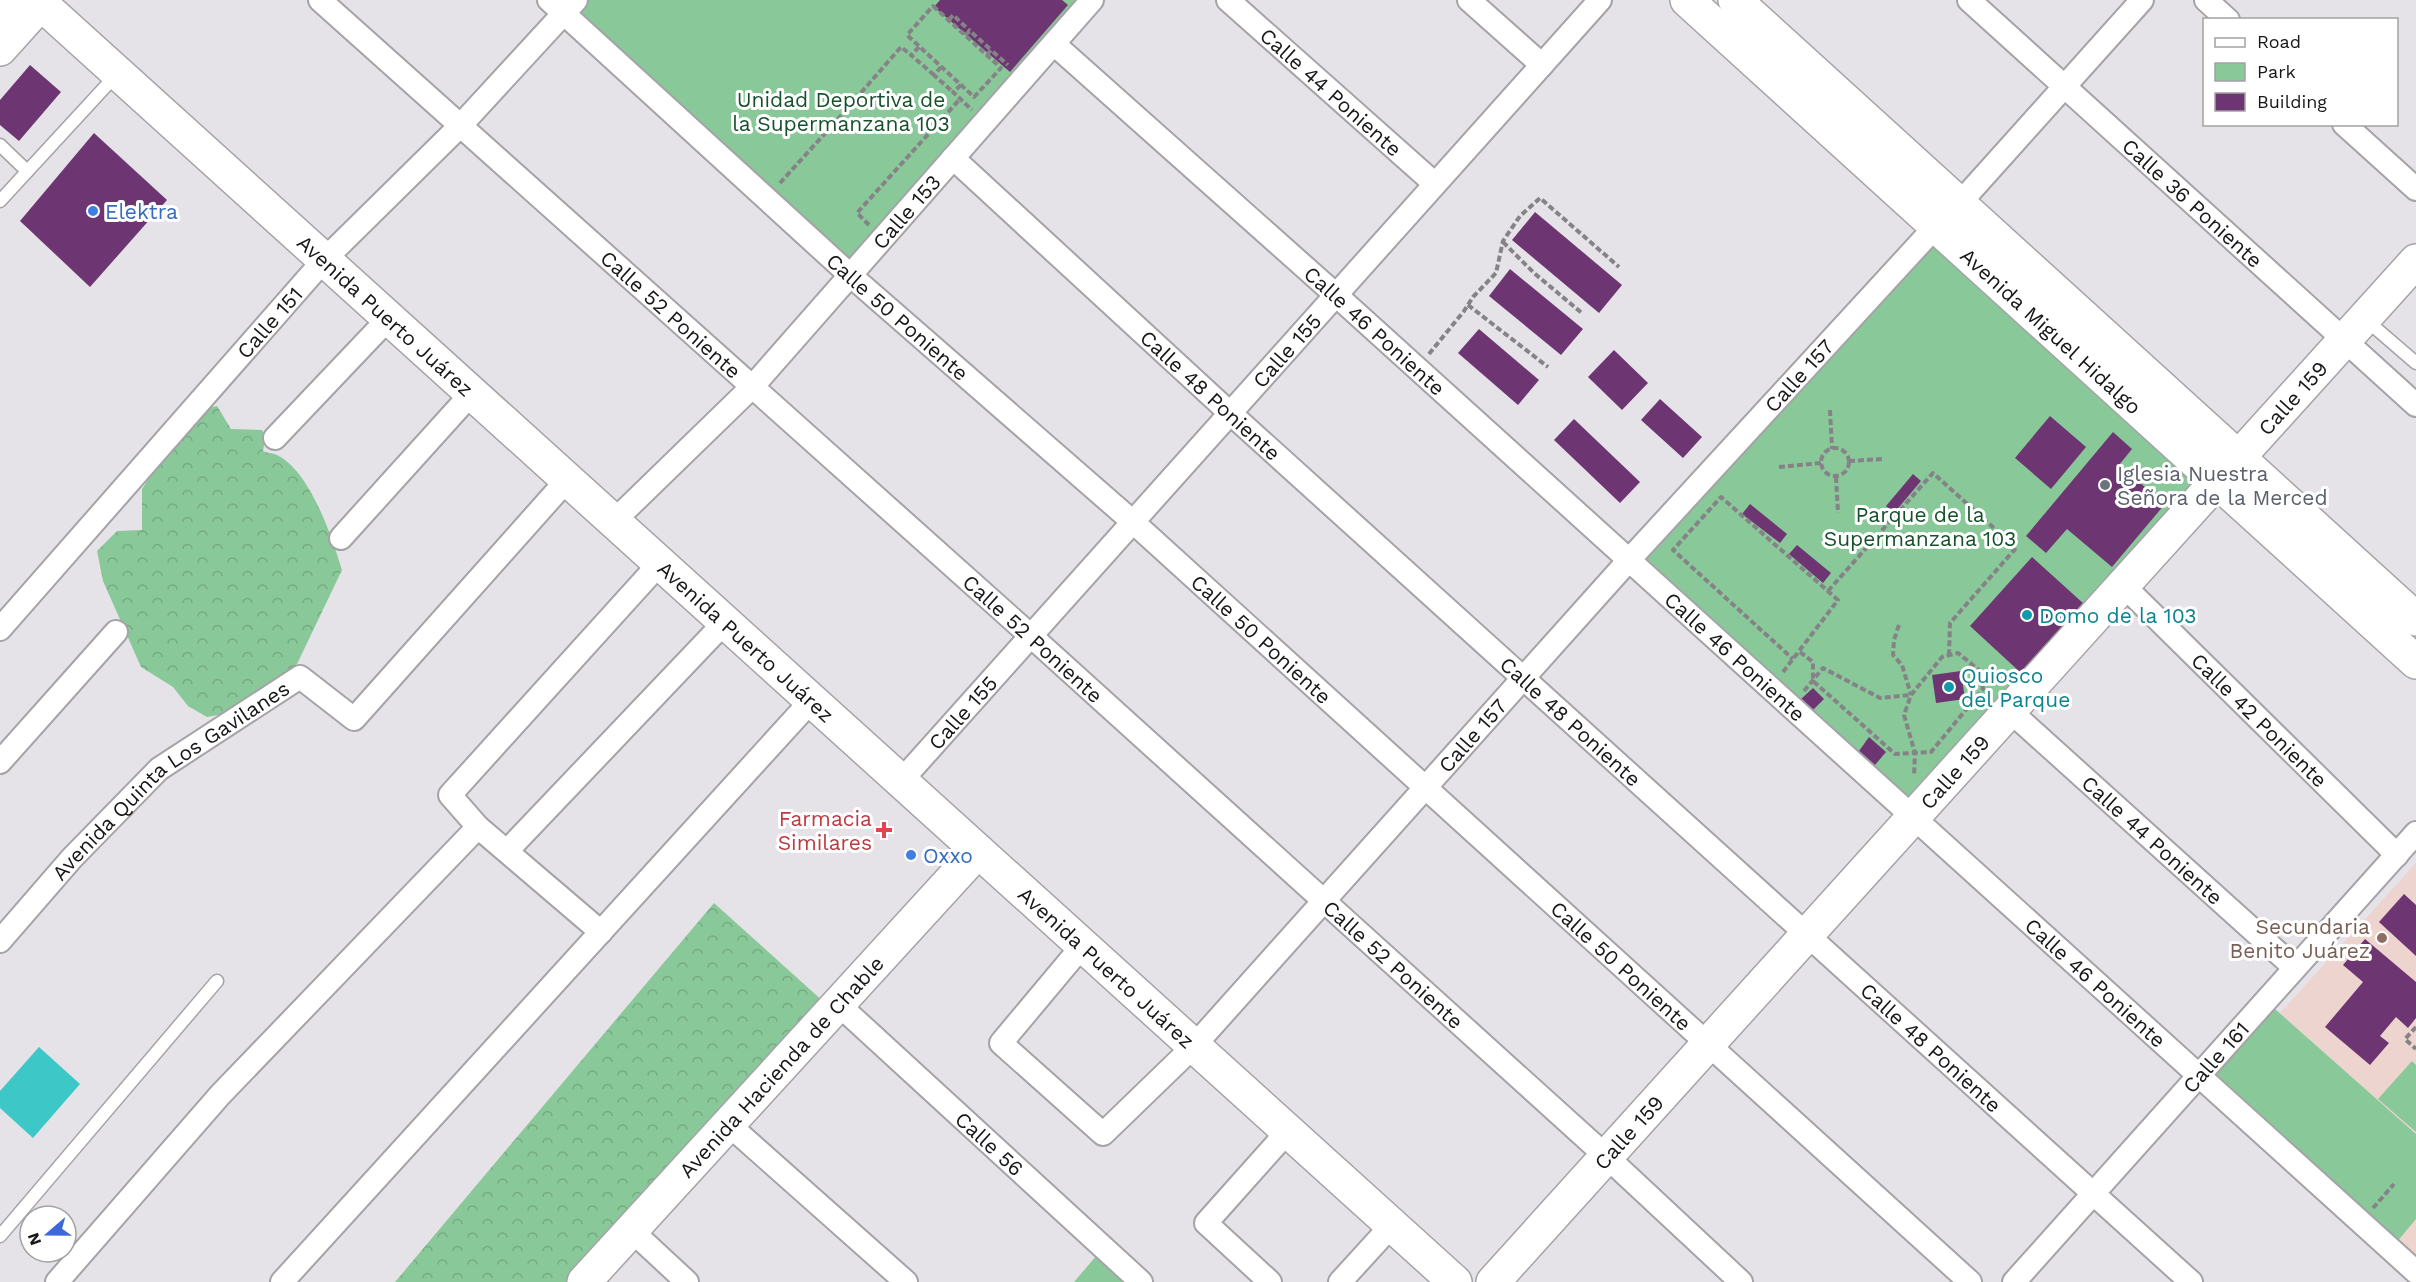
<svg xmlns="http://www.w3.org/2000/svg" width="2416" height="1282" viewBox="0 0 2416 1282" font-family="'Work Sans',sans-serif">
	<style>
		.education { fill: #eed4ce }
		.forest { fill: url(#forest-crowns) }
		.park { fill: #89c898 }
		.water { fill: #3dc7c7 }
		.building { fill: #6d3673 }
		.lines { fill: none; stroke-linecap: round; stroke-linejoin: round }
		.lane-casing { stroke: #a5a3a7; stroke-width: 15 }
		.street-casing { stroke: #a5a3a7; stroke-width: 26 }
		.secondary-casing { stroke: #a5a3a7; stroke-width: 36 }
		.path { stroke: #858387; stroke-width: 4; stroke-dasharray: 6 3; stroke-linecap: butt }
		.lane { stroke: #fff; stroke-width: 12 }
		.street { stroke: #fff; stroke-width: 22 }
		.secondary { stroke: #fff; stroke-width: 33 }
		.shop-dot { fill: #3f7fe0; stroke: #fff; stroke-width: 2 }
		.worship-dot { fill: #6b7280; stroke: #fff; stroke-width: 2 }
		.culture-dot { fill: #0f9aa8; stroke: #fff; stroke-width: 2 }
		.health-dot { fill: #e0444e; stroke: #fff; stroke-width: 2 }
		.education-dot { fill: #8d6e63; stroke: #fff; stroke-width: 2 }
		.labels { text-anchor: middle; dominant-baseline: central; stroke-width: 6; stroke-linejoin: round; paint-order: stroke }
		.street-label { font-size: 21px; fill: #171618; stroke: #fff }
		.park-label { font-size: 21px; fill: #17512c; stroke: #fff }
		.shop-label { font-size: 21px; fill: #366cbe; stroke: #fff; text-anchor: start }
		.worship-label { font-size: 21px; fill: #5b616d; stroke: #fff; text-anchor: start }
		.culture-label { font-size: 21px; fill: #0d838f; stroke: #fff; text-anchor: start }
		.health-label { font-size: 21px; fill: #be3a42; stroke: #fff; text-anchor: end }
		.education-label { font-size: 21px; fill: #785e54; stroke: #fff; text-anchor: end }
	</style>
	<defs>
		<pattern id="forest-crowns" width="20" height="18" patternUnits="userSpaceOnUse" patternTransform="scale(1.5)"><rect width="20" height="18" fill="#89c898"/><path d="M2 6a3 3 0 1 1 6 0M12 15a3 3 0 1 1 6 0" fill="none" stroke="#76ab82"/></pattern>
	</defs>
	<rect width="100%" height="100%" fill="#e5e3e8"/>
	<g class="education">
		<polygon points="2416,863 2416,1134 2280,1013"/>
		<polygon points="2416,1219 2416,1261 2395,1243"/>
	</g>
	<g class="forest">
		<path d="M217,406l14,23 31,1 6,11 -4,4 -1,6c4,2 10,2 14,4 33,16 55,82 65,115l-45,94 -56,47 -34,6 -19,-11 -15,-19 -32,-20 -38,-86 -6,-30 20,-20 25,-1v-41l16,-24 47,-56z"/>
		<polygon points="714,903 825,1003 574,1282 395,1282"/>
	</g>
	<g class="park">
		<polygon points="581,0 1086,0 849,268 570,13"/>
		<polygon points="1936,227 2217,481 1913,817 1631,560"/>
		<polygon points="2266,1001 2416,1134 2416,1219 2391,1249 2199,1076"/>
		<polygon points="2412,1061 2416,1065 2416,1132 2378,1099"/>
		<polygon points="1103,1248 1140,1282 1074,1282"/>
	</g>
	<polygon class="water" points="39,1047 80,1084 33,1138 0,1108 0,1091"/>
	<g class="building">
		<polygon points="940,0 1062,0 1068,5 1010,72 934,7"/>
		<polygon points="30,65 61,92 19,141 0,125 0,100"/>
		<polygon points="94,133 167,200 90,287 20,221"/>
		<polygon points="1535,212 1622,285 1599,313 1512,240"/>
		<polygon points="1510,269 1583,329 1561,355 1489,296"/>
		<polygon points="1479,329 1539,380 1518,405 1458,353"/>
		<polygon points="1614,350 1648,383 1622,410 1588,377"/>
		<polygon points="1660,399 1702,437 1683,458 1641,420"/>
		<polygon points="2050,416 2086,447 2051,489 2015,458"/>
		<polygon points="1574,419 1640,482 1620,503 1554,440"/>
		<polygon points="2113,432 2132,449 2119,465 2165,504 2112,567 2067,529 2046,553 2026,536"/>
		<polygon points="1913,474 1921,481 1894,513 1886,506"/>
		<polygon points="1750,504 1787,534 1780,543 1742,514"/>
		<polygon points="1797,545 1831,573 1823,583 1789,554"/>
		<polygon points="2032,557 2084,604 2021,673 1970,626"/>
		<polygon points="1961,671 1965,699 1936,703 1932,675"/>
		<polygon points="1813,688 1824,699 1813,710 1801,699"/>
		<polygon points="1869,737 1886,752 1875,765 1859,751"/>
		<polygon points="2404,894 2416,905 2416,956 2379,922"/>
		<polygon points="2365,939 2416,982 2416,1018 2408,1028 2396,1017 2380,1036 2389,1043 2370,1065 2325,1027 2363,982 2343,965"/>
	</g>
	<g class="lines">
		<g class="lane-casing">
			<g id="lane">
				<polyline points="0,145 27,171"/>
				<polyline points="0,201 117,74"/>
				<polyline points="2365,319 2416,363"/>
				<polyline points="0,1236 217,981"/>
			</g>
		</g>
		<g class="street-casing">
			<g id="street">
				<path id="s1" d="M320,0l711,636 576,521 134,125"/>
				<path id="s2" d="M549,0l301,275 283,247 837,760"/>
				<path id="s3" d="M1228,0l207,184"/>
				<polyline points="1469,0 1542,65"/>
				<path id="s4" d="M1969,0l447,405"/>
				<polyline points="2206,0 2228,20"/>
				<path id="s5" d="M1054,44l282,251 1080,977"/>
				<polyline points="2344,124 2416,189"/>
				<path id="s6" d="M953,158l277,255 961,869"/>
				<polyline points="1959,204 2142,0"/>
				<polyline points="275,438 389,318"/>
				<path id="s7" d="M614,521l139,-135 339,-386"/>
				<polyline points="341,538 472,393"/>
				<path id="s8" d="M2123,585l274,270"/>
				<path id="s9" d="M0,629l324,-369 137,-135 115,-125"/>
				<path id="s10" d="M2010,711l285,257"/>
				<polyline points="0,762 116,632"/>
				<path id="s11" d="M901,781l699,-781"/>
				<polyline points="507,851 725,622"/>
				<polyline points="601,932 478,827 450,795 660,563"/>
				<path id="s12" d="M0,941l72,-83 87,-89 141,-92 54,42 213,-239"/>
				<path id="s13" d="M1083,945l-82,98 102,91 91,-88 435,-486 307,-334"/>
				<path id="s14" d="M838,1004l303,278"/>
				<polyline points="728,1124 906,1282"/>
				<polyline points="631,1230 687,1282"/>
				<polyline points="57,1282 220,1095 478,827"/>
				<polyline points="282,1282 812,700"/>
				<polyline points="1270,1282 1206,1223 1288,1131"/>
				<polyline points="1340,1282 1392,1225"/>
				<path id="s15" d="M2014,1282l402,-449"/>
			</g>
		</g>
		<g class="secondary-casing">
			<g id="secondary">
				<path id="s16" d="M37,0l1418,1282"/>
				<path id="s17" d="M1687,0l729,662"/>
				<polyline points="1735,0 2416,619"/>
				<polyline points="0,12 11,0"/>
				<polyline points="0,49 44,0"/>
				<path id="s18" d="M584,1282l394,-431"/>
				<path id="s19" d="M1493,1282l923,-1021"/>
			</g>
		</g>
		<g class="path">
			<polygon points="933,6 1001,68 974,97 907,35"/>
			<polyline points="949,20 953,15 970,31"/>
			<polyline points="965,35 970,31 991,50"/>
			<polyline points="919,47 911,55 934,75"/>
			<polyline points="987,55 991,50 1008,65"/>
			<polyline points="941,67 934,75 953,92"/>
			<polyline points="961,85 953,92 972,110"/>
			<polyline points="845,126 838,119 901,47 911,55"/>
			<polyline points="780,183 838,119"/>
			<polyline points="869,225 857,213 960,99"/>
			<polyline points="1503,242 1534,273 1583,314"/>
			<polyline points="1468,305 1548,367"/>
			<polyline points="1429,354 1464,311 1473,297 1496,273 1503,241 1520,216 1540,198 1619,267"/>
			<polyline points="1830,410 1832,449"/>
			<circle cx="1835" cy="462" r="14"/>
			<polyline points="1849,461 1883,459"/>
			<polyline points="1779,467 1821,463"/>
			<polyline points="1836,477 1838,513"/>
			<polyline points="1828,591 1933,473 2016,548 1950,623 1949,655"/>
			<polyline points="1899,625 1894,640 1893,655 1902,665 1911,695"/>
			<polyline points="1800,652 1813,662 1813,681 1895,754 1931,752 1983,689 1979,670 1958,653 1942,657 1911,695 1904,715 1915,753 1914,776"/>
			<polyline points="1783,672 1838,600 1721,497 1673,550 1793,659"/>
			<polyline points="1804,691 1823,668 1880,698 1911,695"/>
			<polyline points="2416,1027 2405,1039 2416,1049"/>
			<polyline points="2373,1208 2394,1184"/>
		</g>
		<use href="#lane" class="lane"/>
		<use href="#street" class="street"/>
		<use href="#secondary" class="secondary"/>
	</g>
	<g class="shop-dot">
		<circle cx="93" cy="211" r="6"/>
		<circle cx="911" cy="855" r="6"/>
	</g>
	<circle class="worship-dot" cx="2105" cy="485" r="6"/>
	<g class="culture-dot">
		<circle cx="2027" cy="615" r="6"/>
		<circle cx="1949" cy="687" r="6"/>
	</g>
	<path class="health-dot" d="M881 821h6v6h6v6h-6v6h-6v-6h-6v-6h6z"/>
	<circle class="education-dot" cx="2382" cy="938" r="6"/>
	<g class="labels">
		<g class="street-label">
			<text stroke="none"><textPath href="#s3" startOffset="138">Calle 44 Poniente</textPath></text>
			<text stroke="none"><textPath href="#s4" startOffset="302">Calle 36 Poniente</textPath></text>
			<text stroke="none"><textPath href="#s7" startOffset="426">Calle 153</textPath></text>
			<text stroke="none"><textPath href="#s1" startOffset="471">Calle 52 Poniente</textPath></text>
			<text stroke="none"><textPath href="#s16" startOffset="470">Avenida Puerto Juárez</textPath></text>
			<text stroke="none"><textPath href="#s2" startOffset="471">Calle 50 Poniente</textPath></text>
			<text stroke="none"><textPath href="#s9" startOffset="408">Calle 151</textPath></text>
			<text stroke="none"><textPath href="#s5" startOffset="430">Calle 46 Poniente</textPath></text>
			<text stroke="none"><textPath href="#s17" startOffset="492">Avenida Miguel Hidalgo</textPath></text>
			<text stroke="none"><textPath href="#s11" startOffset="578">Calle 155</textPath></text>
			<text stroke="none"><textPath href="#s13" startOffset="1294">Calle 157</textPath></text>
			<text stroke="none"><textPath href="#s6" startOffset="350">Calle 48 Poniente</textPath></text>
			<text stroke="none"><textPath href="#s19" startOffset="1192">Calle 159</textPath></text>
			<text stroke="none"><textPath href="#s1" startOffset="957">Calle 52 Poniente</textPath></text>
			<text stroke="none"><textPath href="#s2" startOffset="957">Calle 50 Poniente</textPath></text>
			<text stroke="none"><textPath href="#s16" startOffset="956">Avenida Puerto Juárez</textPath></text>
			<text stroke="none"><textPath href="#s5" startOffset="916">Calle 46 Poniente</textPath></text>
			<text stroke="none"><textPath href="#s11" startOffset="92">Calle 155</textPath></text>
			<text stroke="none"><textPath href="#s8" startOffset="192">Calle 42 Poniente</textPath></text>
			<text stroke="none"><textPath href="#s6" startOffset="836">Calle 48 Poniente</textPath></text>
			<text stroke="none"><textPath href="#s13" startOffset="808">Calle 157</textPath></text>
			<text stroke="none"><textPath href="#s19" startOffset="688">Calle 159</textPath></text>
			<text stroke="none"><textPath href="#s12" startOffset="236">Avenida Quinta Los Gavilanes</textPath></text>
			<text stroke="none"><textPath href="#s10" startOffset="192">Calle 44 Poniente</textPath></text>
			<text stroke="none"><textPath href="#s1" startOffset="1443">Calle 52 Poniente</textPath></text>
			<text stroke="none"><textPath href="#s2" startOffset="1443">Calle 50 Poniente</textPath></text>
			<text stroke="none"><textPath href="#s16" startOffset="1442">Avenida Puerto Juárez</textPath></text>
			<text stroke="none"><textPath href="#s5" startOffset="1402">Calle 46 Poniente</textPath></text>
			<text stroke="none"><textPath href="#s6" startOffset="1322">Calle 48 Poniente</textPath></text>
			<text stroke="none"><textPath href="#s15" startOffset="302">Calle 161</textPath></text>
			<text stroke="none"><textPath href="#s18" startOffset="292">Avenida Hacienda de Chable</textPath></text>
			<text stroke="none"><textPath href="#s19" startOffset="202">Calle 159</textPath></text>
			<text stroke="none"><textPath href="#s14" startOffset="206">Calle 56</textPath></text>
		</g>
		<g class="park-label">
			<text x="841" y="99">Unidad Deportiva de<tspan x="841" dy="24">la Supermanzana 103</tspan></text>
			<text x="1920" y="514">Parque de la<tspan x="1920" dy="24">Supermanzana 103</tspan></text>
		</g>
		<g class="shop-label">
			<text x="105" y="211">Elektra</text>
			<text x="923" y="855">Oxxo</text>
		</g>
		<g class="worship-label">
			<text x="2117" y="473">Iglesia Nuestra<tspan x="2117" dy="24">Señora de la Merced</tspan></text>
		</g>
		<g class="culture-label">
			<text x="2039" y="615">Domo de la 103</text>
			<text x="1961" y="675">Quiosco<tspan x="1961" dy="24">del Parque</tspan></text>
		</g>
		<g class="health-label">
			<text x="872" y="818">Farmacia<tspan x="872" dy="24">Similares</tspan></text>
		</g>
		<g class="education-label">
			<text x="2370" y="926">Secundaria<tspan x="2370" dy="24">Benito Juárez</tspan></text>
		</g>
	</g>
	<rect x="2203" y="18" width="195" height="108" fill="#ffffff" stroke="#a2a2a3" stroke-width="1.5"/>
	<rect x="2215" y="38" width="30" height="9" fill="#ffffff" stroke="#a2a2a3" stroke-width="1.5"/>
	<text x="2257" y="48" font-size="18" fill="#171618">Road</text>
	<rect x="2215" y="63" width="30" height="18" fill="#89c898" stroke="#a2a2a3" stroke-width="1.5"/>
	<text x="2257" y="78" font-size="18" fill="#171618">Park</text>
	<rect x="2215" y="93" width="30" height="18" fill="#6d3673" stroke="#a2a2a3" stroke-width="1.5"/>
	<text x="2257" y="108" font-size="18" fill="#171618">Building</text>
	<g transform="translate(48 1234) rotate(250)"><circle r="28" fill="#ffffff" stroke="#a2a2a3" stroke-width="1.5"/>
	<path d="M0-4.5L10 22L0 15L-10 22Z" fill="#3e68d9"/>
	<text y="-9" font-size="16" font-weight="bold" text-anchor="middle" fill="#171618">N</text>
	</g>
</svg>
